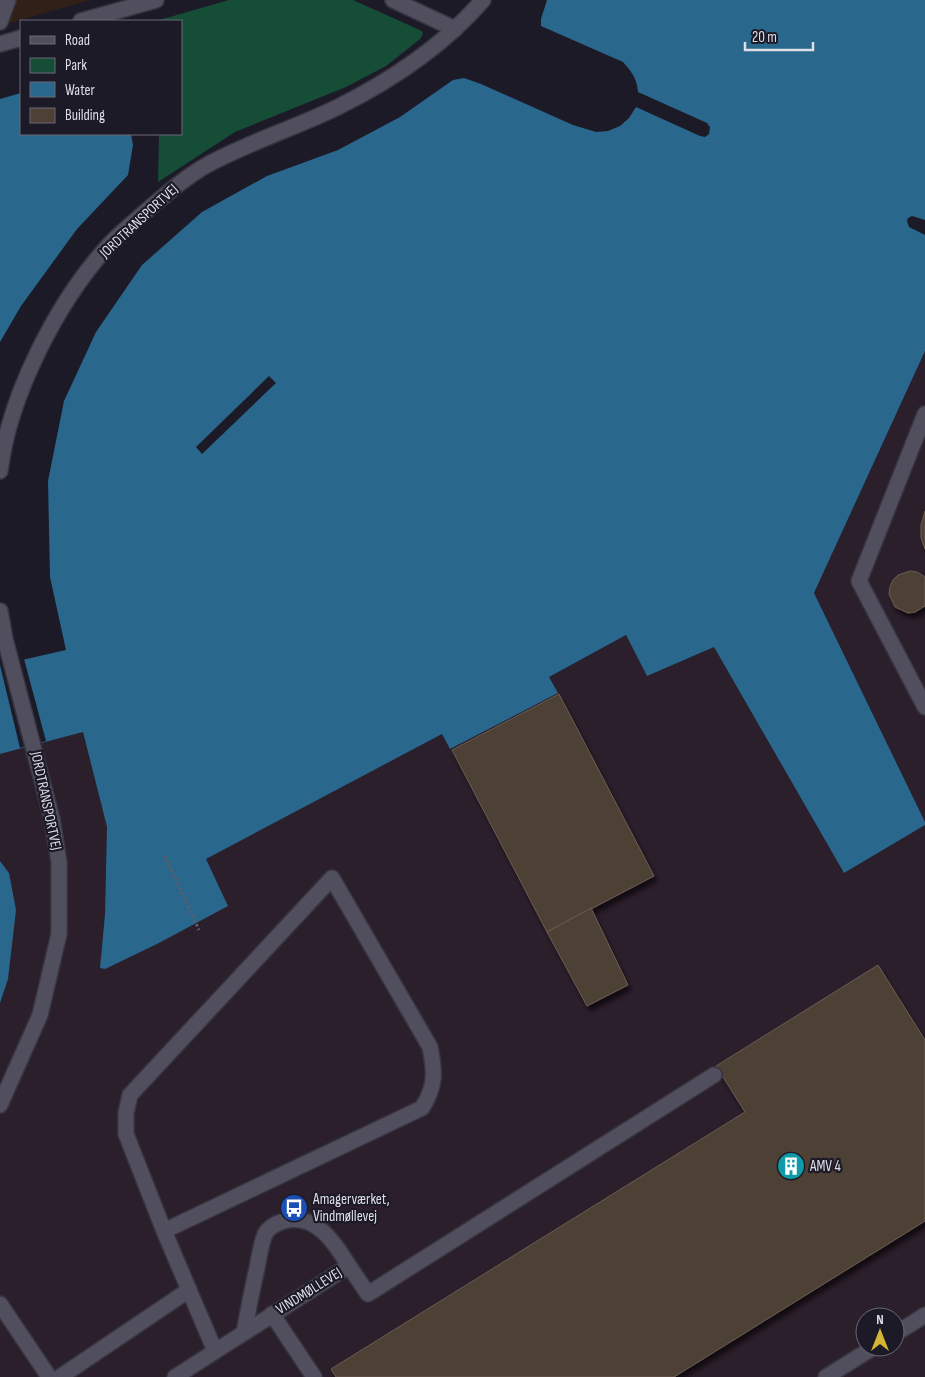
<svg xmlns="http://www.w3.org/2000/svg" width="925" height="1377" viewBox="0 0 925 1377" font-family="'Sofia Sans Condensed',sans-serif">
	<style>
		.commercial { fill: #302017 }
		.industrial { fill: #2c1f2c; fill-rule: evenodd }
		.green { fill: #164d37 }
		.water { fill: #29678d }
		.pier { fill: #1d1a28 }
		.building { fill: #4e4035; stroke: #6c5c51; filter: url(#shadow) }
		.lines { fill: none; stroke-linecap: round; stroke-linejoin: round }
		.minor-casing { stroke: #373540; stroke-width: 18 }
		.path { stroke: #5f5d69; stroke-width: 3; stroke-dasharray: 2.5 2.5; stroke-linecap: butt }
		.minor { stroke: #514e5e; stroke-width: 15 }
		.labels { text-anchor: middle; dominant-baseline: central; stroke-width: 4.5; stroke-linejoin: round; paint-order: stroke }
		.street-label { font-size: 15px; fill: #dfdee7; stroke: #1d1a28 }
		.poi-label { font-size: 15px; fill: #dfdee7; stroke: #1d1a28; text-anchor: start }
	</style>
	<defs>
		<filter id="shadow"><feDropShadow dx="3" dy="5.5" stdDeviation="2.5" flood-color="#0009"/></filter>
	</defs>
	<rect width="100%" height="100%" fill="#1d1a28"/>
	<polygon class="commercial" points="0,0 90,0 0,26"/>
	<g class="industrial">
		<polygon points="925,351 925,822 814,593"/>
		<path d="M626,635l21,41 67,-29 130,226 81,-48v552h-925v-374l8,-24 1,-106 -9,-12v-107l83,-22 24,95 -2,87 -4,46 104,-101 237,-125 8,15 108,-56 -9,-16zM865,1317h30v30h-30z"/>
	</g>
	<polygon class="green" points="229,0 353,0 422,31 423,34 420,39 386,66 346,87 235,132 158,182 159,134 181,134 181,21 156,21"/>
	<g class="water">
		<path d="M547,0h378v220l-13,-4 -4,2 -1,3 2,6 16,8v116l-111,242 111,229v3l-81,48 -130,-226 -67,29 -21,-41 -77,42 9,16 -108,56 -8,-15 -236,125 22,47 -71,38 -52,25 -5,-1 5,-54 2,-87 -24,-95 -83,22v-89l66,-15 -16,-73 -2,-96 16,-80 32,-69 46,-67 60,-53 65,-36 71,-26 62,-33 53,-37 11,-2 17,6 92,41 23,7 12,-1 12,-5 9,-8 7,-11 64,29 5,1 4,-3 1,-7 -3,-4 -69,-31c-1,-13 -6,-20 -15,-30l-82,-36v-7z"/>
		<polygon points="21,93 21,134 131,134 133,145 128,175 77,229 21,306 0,342 0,99"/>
		<polygon points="0,861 9,873 16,910 8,979 0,1003"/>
	</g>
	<g class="pier">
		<polygon points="269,376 276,383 202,454 196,447"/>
		<polygon points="24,659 46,741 20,748 0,665"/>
	</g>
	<g class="building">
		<polygon points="925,511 925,549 921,538 921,525"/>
		<polygon points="910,571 917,572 925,577 925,606 915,612 908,613 895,607 889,594 890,587 893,580 898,575"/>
		<polygon points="559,694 654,876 547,932 452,750"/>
		<polygon points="591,908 628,985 587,1006 547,932"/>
		<polygon points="878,965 925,1040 925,1221 674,1377 336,1377 331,1369 745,1112 716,1066"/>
	</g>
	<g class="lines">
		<g class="minor-casing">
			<g id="minor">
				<polyline points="393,0 455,29"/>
				<polyline points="81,21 156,0"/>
				<polyline points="0,22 8,0"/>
				<polyline points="0,44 21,38"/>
				<polyline points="925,414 859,581 925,707"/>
				<path d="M0,471c9,-75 57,-169 108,-225 11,-12 24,-22 36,-33 20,-17 40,-35 63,-48 42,-23 88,-37 131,-58 54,-27 106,-62 145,-107"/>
				<polyline points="0,611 5,639 52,819 59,862 59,934 40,1015 0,1105"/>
				<path d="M164,1231l258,-123c14,-22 13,-36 8,-61l-98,-169 -202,217 -4,18v21l38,97 51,120"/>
				<polyline points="349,1266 368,1294 714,1075"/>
				<polyline points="0,1304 49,1377"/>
				<polyline points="272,1314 314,1377"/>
				<polyline points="895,1334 925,1315"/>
				<polyline points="60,1377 189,1290"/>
				<path d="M175,1377c58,-37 115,-74 174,-111 -14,-23 -34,-54 -65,-45 -7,2 -15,6 -19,13 -4,10 -6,24 -8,34 -5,22 -9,43 -13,65"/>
				<polyline points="826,1377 874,1347"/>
			</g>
		</g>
		<polyline class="path" points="165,856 199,930"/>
		<use href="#minor" class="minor"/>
	</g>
	<defs>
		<g id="building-disc" transform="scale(1.4375)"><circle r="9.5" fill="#0f9aa8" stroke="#1d1a28"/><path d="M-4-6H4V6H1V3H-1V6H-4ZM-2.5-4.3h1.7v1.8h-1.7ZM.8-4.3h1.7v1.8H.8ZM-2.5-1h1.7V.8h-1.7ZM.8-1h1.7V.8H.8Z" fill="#fff"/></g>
		<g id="bus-disc" transform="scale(1.4375)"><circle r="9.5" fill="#1a4fb4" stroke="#1d1a28"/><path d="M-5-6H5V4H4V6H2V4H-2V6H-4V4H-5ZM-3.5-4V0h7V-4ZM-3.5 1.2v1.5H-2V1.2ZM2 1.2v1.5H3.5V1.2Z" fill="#fff"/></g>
	</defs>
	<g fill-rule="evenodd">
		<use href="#building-disc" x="791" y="1166"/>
		<use href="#bus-disc" x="294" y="1208"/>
	</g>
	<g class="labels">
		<g class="street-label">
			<text transform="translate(139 221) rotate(-43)">JORDTRANSPORTVEJ</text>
			<text transform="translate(46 801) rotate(78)">JORDTRANSPORTVEJ</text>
			<text transform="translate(309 1291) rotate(-32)">VINDMØLLEVEJ</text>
		</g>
		<g class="poi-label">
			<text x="810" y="1166">AMV 4</text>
			<text x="313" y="1199">Amagerværket,<tspan x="313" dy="17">Vindmøllevej</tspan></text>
		</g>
	</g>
	<rect x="20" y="20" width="162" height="115" fill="#1d1a28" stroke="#6b6874"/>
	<rect x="30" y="36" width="25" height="8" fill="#514e5e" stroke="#6b6874"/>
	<text x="65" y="45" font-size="15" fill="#dfdee7">Road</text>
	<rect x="30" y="58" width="25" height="15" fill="#164d37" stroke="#6b6874"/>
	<text x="65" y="70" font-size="15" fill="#dfdee7">Park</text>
	<rect x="30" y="82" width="25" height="15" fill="#29678d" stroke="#6b6874"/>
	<text x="65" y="95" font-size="15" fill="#dfdee7">Water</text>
	<rect x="30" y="108" width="25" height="15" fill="#4e4035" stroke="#6b6874"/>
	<text x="65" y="120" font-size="15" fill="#dfdee7">Building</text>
	<g transform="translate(880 1332)"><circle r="24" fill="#1d1a28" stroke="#6b6874"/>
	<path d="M0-4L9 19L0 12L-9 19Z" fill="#d5b534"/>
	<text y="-8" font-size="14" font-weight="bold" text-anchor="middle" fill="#dfdee7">N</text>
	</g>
	<path d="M745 42v8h68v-8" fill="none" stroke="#dfdee7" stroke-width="2.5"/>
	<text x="752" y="42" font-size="15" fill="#dfdee7" stroke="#1d1a28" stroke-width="4" paint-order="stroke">20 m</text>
</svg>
